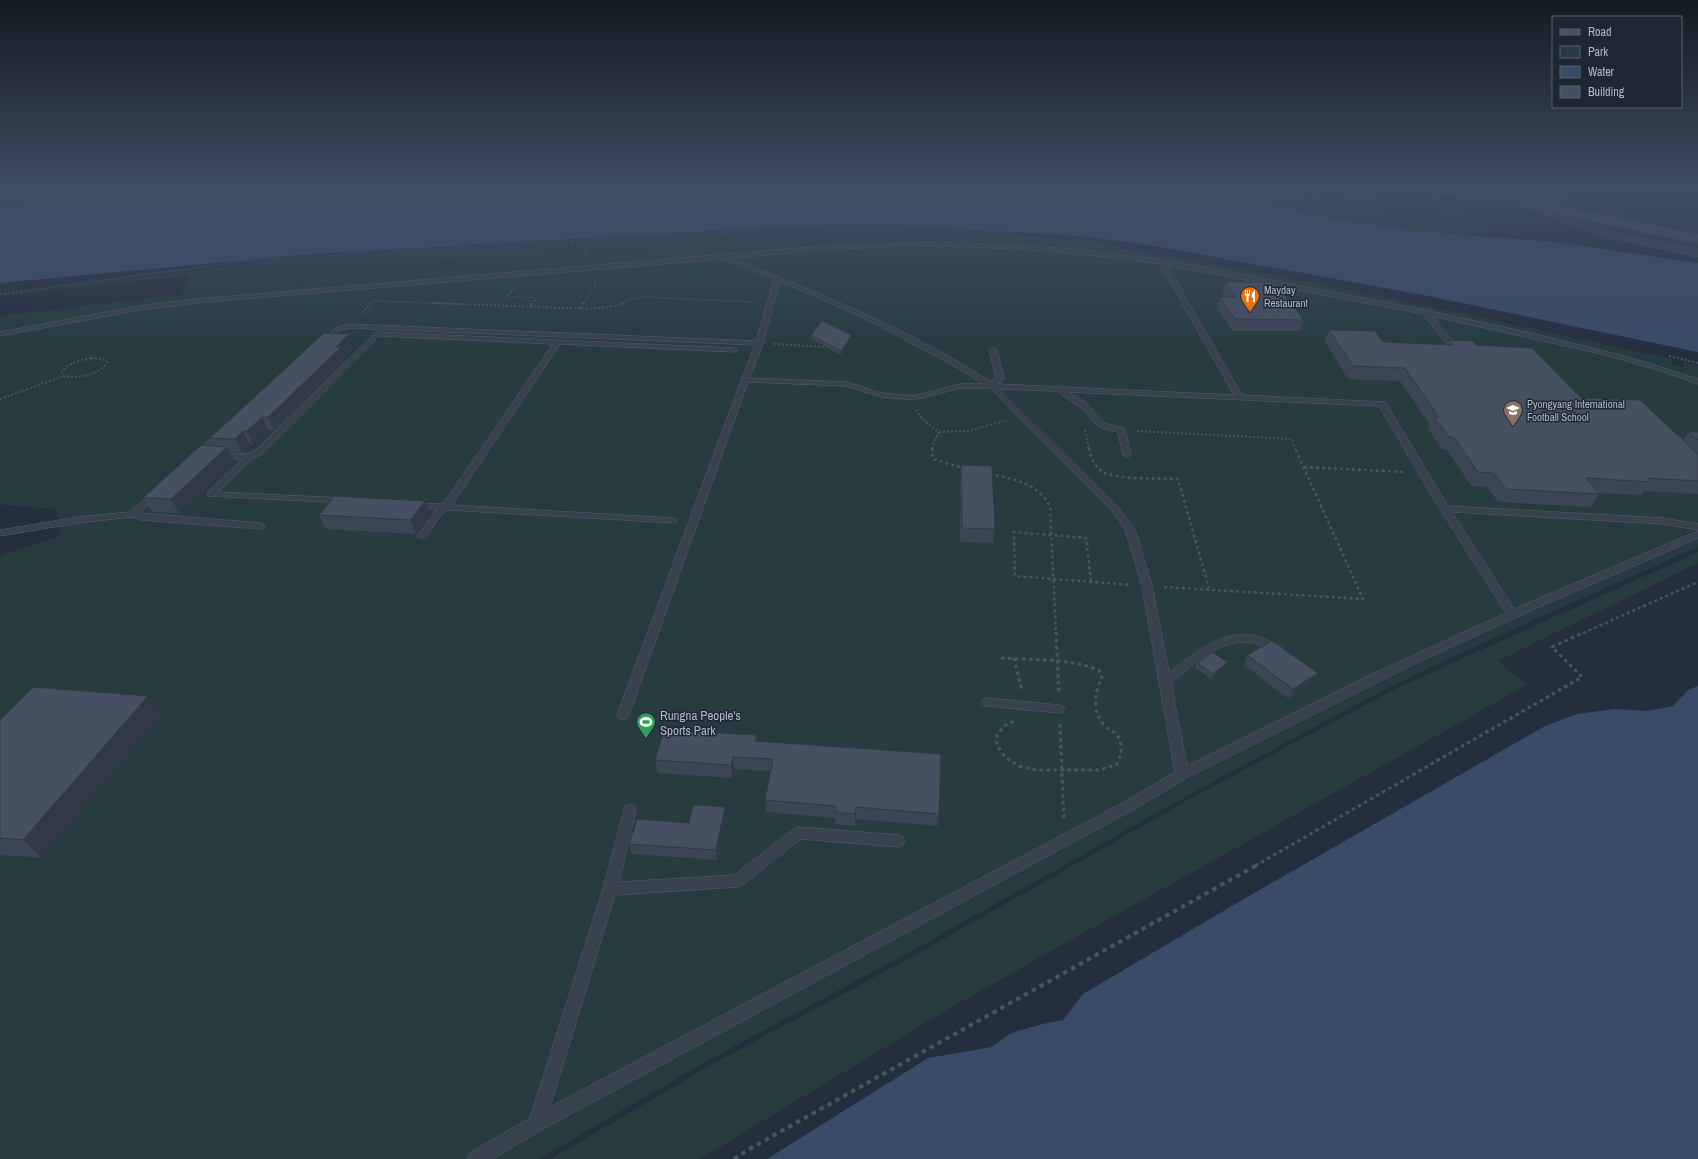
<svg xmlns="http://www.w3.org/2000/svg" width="1698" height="1159" viewBox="0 0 1698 1159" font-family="'Archivo Narrow',sans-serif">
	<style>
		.green { fill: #263c3f }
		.water { fill: #394c67 }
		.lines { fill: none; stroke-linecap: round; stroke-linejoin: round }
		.lane-casing { stroke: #565f6c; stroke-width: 1 }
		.street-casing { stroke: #565f6c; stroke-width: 1 }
		.secondary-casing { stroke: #565f6c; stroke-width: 1 }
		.path-far4 { stroke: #44595c; stroke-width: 1.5; stroke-dasharray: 2 2; stroke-linecap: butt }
		.path-far3 { stroke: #44595c; stroke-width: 2; stroke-dasharray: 2 2; stroke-linecap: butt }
		.path-far2 { stroke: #44595c; stroke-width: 2.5; stroke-dasharray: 3 3; stroke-linecap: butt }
		.path-far1 { stroke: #44595c; stroke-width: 3; stroke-dasharray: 3.5 3.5; stroke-linecap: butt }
		.path { stroke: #44595c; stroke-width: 4; stroke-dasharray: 4.5 4.5; stroke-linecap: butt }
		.lane { fill: #38414e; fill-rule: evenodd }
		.street { fill: #38414e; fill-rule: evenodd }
		.secondary { fill: #465061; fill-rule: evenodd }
		.wall { fill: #3b4654 }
		.shaded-wall { fill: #303945 }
		.building { fill: #455162; stroke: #303945 }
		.labels { text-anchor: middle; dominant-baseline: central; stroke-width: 3; stroke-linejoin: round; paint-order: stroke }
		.far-poi-label { font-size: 11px; fill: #b4bcc9; stroke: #1d2633; text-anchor: start }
		.poi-label { font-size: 13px; fill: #b4bcc9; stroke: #1d2633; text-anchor: start }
	</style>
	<rect width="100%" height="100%" fill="#242f3e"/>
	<g class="green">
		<path d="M0,189h268l-2,1c-89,-2 -177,6 -266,16z"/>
		<path d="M1168,189h37l18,4 18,-4 102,13 105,17h33l8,3 -2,3 4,6c-5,5 -13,3 -20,3 -67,1 -132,-18 -198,-30 -35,-6 -70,-11 -105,-15z"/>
		<path d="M1261,189c21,0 41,0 61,1 15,0 29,-1 43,2 25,5 54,24 79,9l71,3 7,2 -9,3 -63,8 -121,-21 -13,1z"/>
		<polygon points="1488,189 1532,189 1698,224 1698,237 1524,200"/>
		<polygon points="1557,213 1698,241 1698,248 1601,227"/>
		<path d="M887,225l223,18 4,4c187,31 372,71 558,112v5l11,3 1,-5 14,3v182l-176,78 -131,61 -197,106 -286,161 -201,108 -168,98h-539v-602l10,-5 50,-16 -4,-27 -53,-4 -3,-4v-185l223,-27 -42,4 8,-16 -5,-1 -184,20v-1l273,-35 295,-18 -1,10 -118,10 -154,19 219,-25 153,-9 -91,3v-8l214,-14z"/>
		<polygon points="1698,552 1698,563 1498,661 1527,685 955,1005 700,1159 551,1159 709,1066 912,957 1197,795 1395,689"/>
	</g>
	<g class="water">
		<polygon points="217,189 328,192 396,189 1168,189 1272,204 1358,222 1415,231 1555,242 1698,263 1698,352 1428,296 1144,244 1079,236 875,223 792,226 301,255 0,283 0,206 141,192"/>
		<polygon points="1698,686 1698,1159 767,1159 928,1058 992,1047 1011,1033 1043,1024 1063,1020 1083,994 1242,900 1545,726 1577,714 1615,709 1647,711 1673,706 1688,690"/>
	</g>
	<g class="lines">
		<g class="lane-casing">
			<g id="lane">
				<path d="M951,242l122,7 89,11 47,8 216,42 114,25 93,23 66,21v5l-37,-13 -51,-15 -178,-40 24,29 -4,2h-3l-26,-33 -256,-49 75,130 143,7 63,104 215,12 35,6v6l-35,-6 -211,-12 62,97 184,-78v7l-159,69 -121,55 -232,116 -48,29 -595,322 -51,30h-25l3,-6 60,-35 73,-229 22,-83 5,-1 5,1 1,4 -17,72 115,-7 60,-46 5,-2 99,8 5,2 2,4 -2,4 -5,2 -97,-8 -59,46 -5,2 -122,8 -65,212 580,-308 45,-27 -33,-186 -17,-57 -12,-17 -123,-124h-29l-47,12 -33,-3 -35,-11 -98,-4 -119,333 -2,3 -4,1 -4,-1 -2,-3 124,-334 -1,-1 2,-2 13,-33 -406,-17 -11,3 -13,13h-3l-4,-2 16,-13 15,-5 407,17 18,-62 -53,-20 -525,44 -57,7 -139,26v-4l139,-26 57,-7 603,-51 76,-4zM913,246c83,0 165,6 247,18l74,131 -236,-11 6,-6 -7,-28 -4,-2 -4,2 7,28 -5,4c-80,-52 -171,-89 -260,-124l106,-9zM780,282c45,17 88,38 131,61 25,13 49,25 72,41h-22l-47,12 -32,-3 -35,-11 -97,-4 13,-35zM999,389l57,2 23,15 20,21 19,5 5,23 4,3 4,-3 -6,-26 -20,-6 -20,-21 -17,-10 311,14 61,103 66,104 -136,62 -183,91 -16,-83c22,-18 50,-46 81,-40 9,1 17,7 26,10l4,-1 1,-3 -1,-3c-10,-3 -19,-9 -30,-11 -31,-5 -60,20 -83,37l-17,-86 -17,-57 -16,-21z"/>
				<polygon points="377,332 734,348 738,350 734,352 560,344 452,505 673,518 678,521 676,523 448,510 442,514 425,538 419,538 417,536 437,509 414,508 409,505 411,503 443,504 553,344 379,336 262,454 252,459 218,492 344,498 347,499 349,501 347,503 208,496 207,494 208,492 242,459 219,458 216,457 215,455 216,453 248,454 256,450 375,333"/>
				<polygon points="219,431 225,431 226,433 201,457 195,457 194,455 195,453"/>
				<polygon points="155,491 158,492 159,494 158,496 139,513 261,523 266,526 261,529 141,520 132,517 78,523 0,536 0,530 78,517 130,512 152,492"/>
				<polygon points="987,698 1059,705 1063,706 1065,709 1063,712 1059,713 987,706 983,705 981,702 983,699"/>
			</g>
		</g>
		<g class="street-casing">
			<path id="street" d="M1393,189h38l53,5 -9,-3 -1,-2c44,-1 94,31 137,42 28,8 58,12 87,18v8l-95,-21 -105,-38 -5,3 -95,-9z"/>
		</g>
		<g class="secondary-casing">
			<polygon id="secondary" points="1521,198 1698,235 1698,243 1517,205 1515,202 1517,199"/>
		</g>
		<g class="path-far4">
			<polyline points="573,241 572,252 587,251 586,255"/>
			<polyline points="514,288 507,297 537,298 532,304"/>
			<polyline points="0,294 240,262 303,257 860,224 888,224 1003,232"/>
			<polyline points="370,304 373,301 462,304"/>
			<polyline points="583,304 594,287 596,281"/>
			<polyline points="620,304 633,299 644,297 756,302"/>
		</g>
		<g class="path-far3">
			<polyline points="434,303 592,309 616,306 623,303"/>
			<polyline points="531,306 533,303"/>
			<polyline points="580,308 583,303"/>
			<polyline points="362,313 371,303"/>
			<polyline points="774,344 828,347"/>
			<polyline points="1669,356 1698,363"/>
			<path d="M91,358l12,1 4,3c-8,14 -28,16 -43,14l-2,-3c4,-10 20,-13 29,-15z"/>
			<polyline points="0,399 64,376"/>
			<polyline points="916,410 922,419 939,432 934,442 932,449"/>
			<polyline points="1085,430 1089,449"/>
			<polyline points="1137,431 1291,439 1296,449"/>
			<polyline points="939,432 968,431 1007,420"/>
		</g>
		<g class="path-far2">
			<polyline points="932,448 933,459 963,468"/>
			<path d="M1089,448c2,10 5,18 14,24 12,8 58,6 75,7l31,109"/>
			<polyline points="1304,467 1405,472"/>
			<path d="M990,474c24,5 47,9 60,32l6,127"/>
			<polyline points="1091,581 1086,538 1014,532 1015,576 1131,585"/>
			<polyline points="1164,587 1363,599 1295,448"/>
			<polyline points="1583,633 1698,582"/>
		</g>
		<g class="path-far1">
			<polyline points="1056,632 1059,695"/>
			<path d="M1001,658c33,2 67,0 98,12l3,8c-8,15 -10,34 2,47 3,4 7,5 11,8 9,8 7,23 1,32l-17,5h-63l-17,-4 -14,-9 -8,-12v-10l7,-9 10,-5"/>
			<polyline points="1014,658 1022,691"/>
			<polyline points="1060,724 1064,821"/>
			<polyline points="1255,866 1582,677 1552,647 1585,632"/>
		</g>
		<polyline class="path" points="734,1159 751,1148 1257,865"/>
		<use href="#lane" class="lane"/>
		<use href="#street" class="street"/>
		<use href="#secondary" class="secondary"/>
	</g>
	<g class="wall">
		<polygon points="1225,282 1304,320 1300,331 1232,331 1217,308 1220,297 1225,297 1222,293"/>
		<polygon points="1329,330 1383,342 1447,345 1449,340 1476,345 1581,398 1683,440 1689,432 1698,432 1698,494 1644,491 1642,495 1598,493 1599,494 1590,507 1498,502 1487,487 1471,486 1447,450 1442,450 1428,429 1430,425 1400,381 1348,379 1325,342"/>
		<polygon points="811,335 852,335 852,339 841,355 811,339"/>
		<polygon points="354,347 344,356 346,360 274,430 268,430 253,445 250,445 242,452 229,452 234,460 179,513 152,512 143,498 214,446 210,438"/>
		<polygon points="961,465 995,529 993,543 960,542 960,478"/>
		<polygon points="425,501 430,514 416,534 325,529 319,515"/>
		<polygon points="1247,655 1318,673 1313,683 1289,699 1244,665"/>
		<polygon points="1197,663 1226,667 1211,679 1195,668"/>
		<polygon points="148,696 162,715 41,858 0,855 0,720"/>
		<polygon points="756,735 757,741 939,814 938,826 856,819 855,826 835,824 835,818 766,812 765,800 770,771 734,769 732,778 658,773 655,760"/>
		<polygon points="725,807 726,817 717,860 632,854 629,844 689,823"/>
	</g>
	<g class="shaded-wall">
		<polygon points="349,334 354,347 344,356 346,360 274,430 268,417 336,347"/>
		<polygon points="852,335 852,339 841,355 841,351"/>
		<polygon points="262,417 268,430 253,445 247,431"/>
		<polygon points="243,431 250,445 242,452 235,439"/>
		<polygon points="227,447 234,460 179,513 171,499"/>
		<polygon points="425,501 430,514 416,534 411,520"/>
		<polygon points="1228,662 1226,667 1211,679 1213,674"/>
		<polygon points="1318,673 1313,683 1289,699 1293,689"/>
		<polygon points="148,696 162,715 41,858 23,840"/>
		<polygon points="733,757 734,769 732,778 731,765"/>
		<polygon points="725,807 726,817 717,860 716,850"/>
		<polygon points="856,807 856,819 855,826 855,814"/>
	</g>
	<g class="building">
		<polygon points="1225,282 1274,282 1304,320 1235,319 1220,297 1236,297"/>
		<polygon points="822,321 852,335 841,351 811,335"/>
		<polygon points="1329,330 1375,331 1383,342 1453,345 1449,340 1473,341 1476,345 1532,348 1581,398 1640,400 1698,454 1698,481 1648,478 1651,482 1586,478 1599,494 1506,489 1494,473 1478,472 1454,438 1449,437 1434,417 1439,417 1405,368 1353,366"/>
		<polygon points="324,333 349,334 336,347 341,347 268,417 262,417 247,431 243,431 235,439 210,438"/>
		<polygon points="1689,432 1698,432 1698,440"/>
		<polygon points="201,445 227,447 171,499 143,498"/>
		<polygon points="961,465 992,466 995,529 962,528"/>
		<polygon points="335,496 425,501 411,520 319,515"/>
		<polygon points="1272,641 1318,673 1293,689 1247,655"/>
		<polygon points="1212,652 1228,662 1213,674 1197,663"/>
		<polygon points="33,687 148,696 23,840 0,838 0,720"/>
		<polygon points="664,730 756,735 755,741 941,754 939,814 856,807 855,814 835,812 836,806 765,800 773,759 733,757 731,765 655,760"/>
		<polygon points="693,805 725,807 716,850 629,844 637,819 689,823"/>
	</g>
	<linearGradient id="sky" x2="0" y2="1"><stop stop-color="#141a22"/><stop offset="0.54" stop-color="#3f4d63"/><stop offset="1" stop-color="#3f4d63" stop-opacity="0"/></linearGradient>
	<rect width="1698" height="351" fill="url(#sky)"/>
	<defs>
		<g id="restaurant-pin" transform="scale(1)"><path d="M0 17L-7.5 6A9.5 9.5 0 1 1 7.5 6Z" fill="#e8710a" stroke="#1d2633"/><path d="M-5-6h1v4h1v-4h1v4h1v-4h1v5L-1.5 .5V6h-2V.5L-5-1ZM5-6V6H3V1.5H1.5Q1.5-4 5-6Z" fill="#fff"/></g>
		<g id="school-pin" transform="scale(1)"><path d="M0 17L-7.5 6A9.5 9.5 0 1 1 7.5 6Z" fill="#8d6e63" stroke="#1d2633"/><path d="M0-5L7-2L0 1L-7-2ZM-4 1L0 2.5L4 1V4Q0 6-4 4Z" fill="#fff"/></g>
		<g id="stadium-pin" transform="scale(1)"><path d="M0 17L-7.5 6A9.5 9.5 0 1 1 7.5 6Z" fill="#2e9e5b" stroke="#1d2633"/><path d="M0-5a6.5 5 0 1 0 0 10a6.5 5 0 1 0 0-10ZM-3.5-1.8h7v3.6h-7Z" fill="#fff"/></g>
	</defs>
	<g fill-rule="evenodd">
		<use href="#restaurant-pin" x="1250" y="296"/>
		<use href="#school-pin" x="1513" y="410"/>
		<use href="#stadium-pin" x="646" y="722"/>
	</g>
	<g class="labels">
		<g class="far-poi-label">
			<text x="1264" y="290">Mayday<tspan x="1264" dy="13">Restaurant</tspan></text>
			<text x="1527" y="404">Pyongyang International<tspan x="1527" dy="13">Football School</tspan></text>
		</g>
		<g class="poi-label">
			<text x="660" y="715">Rungna People's<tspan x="660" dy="15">Sports Park</tspan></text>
		</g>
	</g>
	<rect x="1552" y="16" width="130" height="92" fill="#1d2633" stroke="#59626f"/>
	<rect x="1560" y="29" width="20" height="6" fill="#465061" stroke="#59626f"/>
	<text x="1588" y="36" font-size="12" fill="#b4bcc9">Road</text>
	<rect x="1560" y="46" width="20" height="12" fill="#263c3f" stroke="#59626f"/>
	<text x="1588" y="56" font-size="12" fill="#b4bcc9">Park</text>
	<rect x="1560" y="66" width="20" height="12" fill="#394c67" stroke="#59626f"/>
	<text x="1588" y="76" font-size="12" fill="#b4bcc9">Water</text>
	<rect x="1560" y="86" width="20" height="12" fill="#455162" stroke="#59626f"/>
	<text x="1588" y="96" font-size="12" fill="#b4bcc9">Building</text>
</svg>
